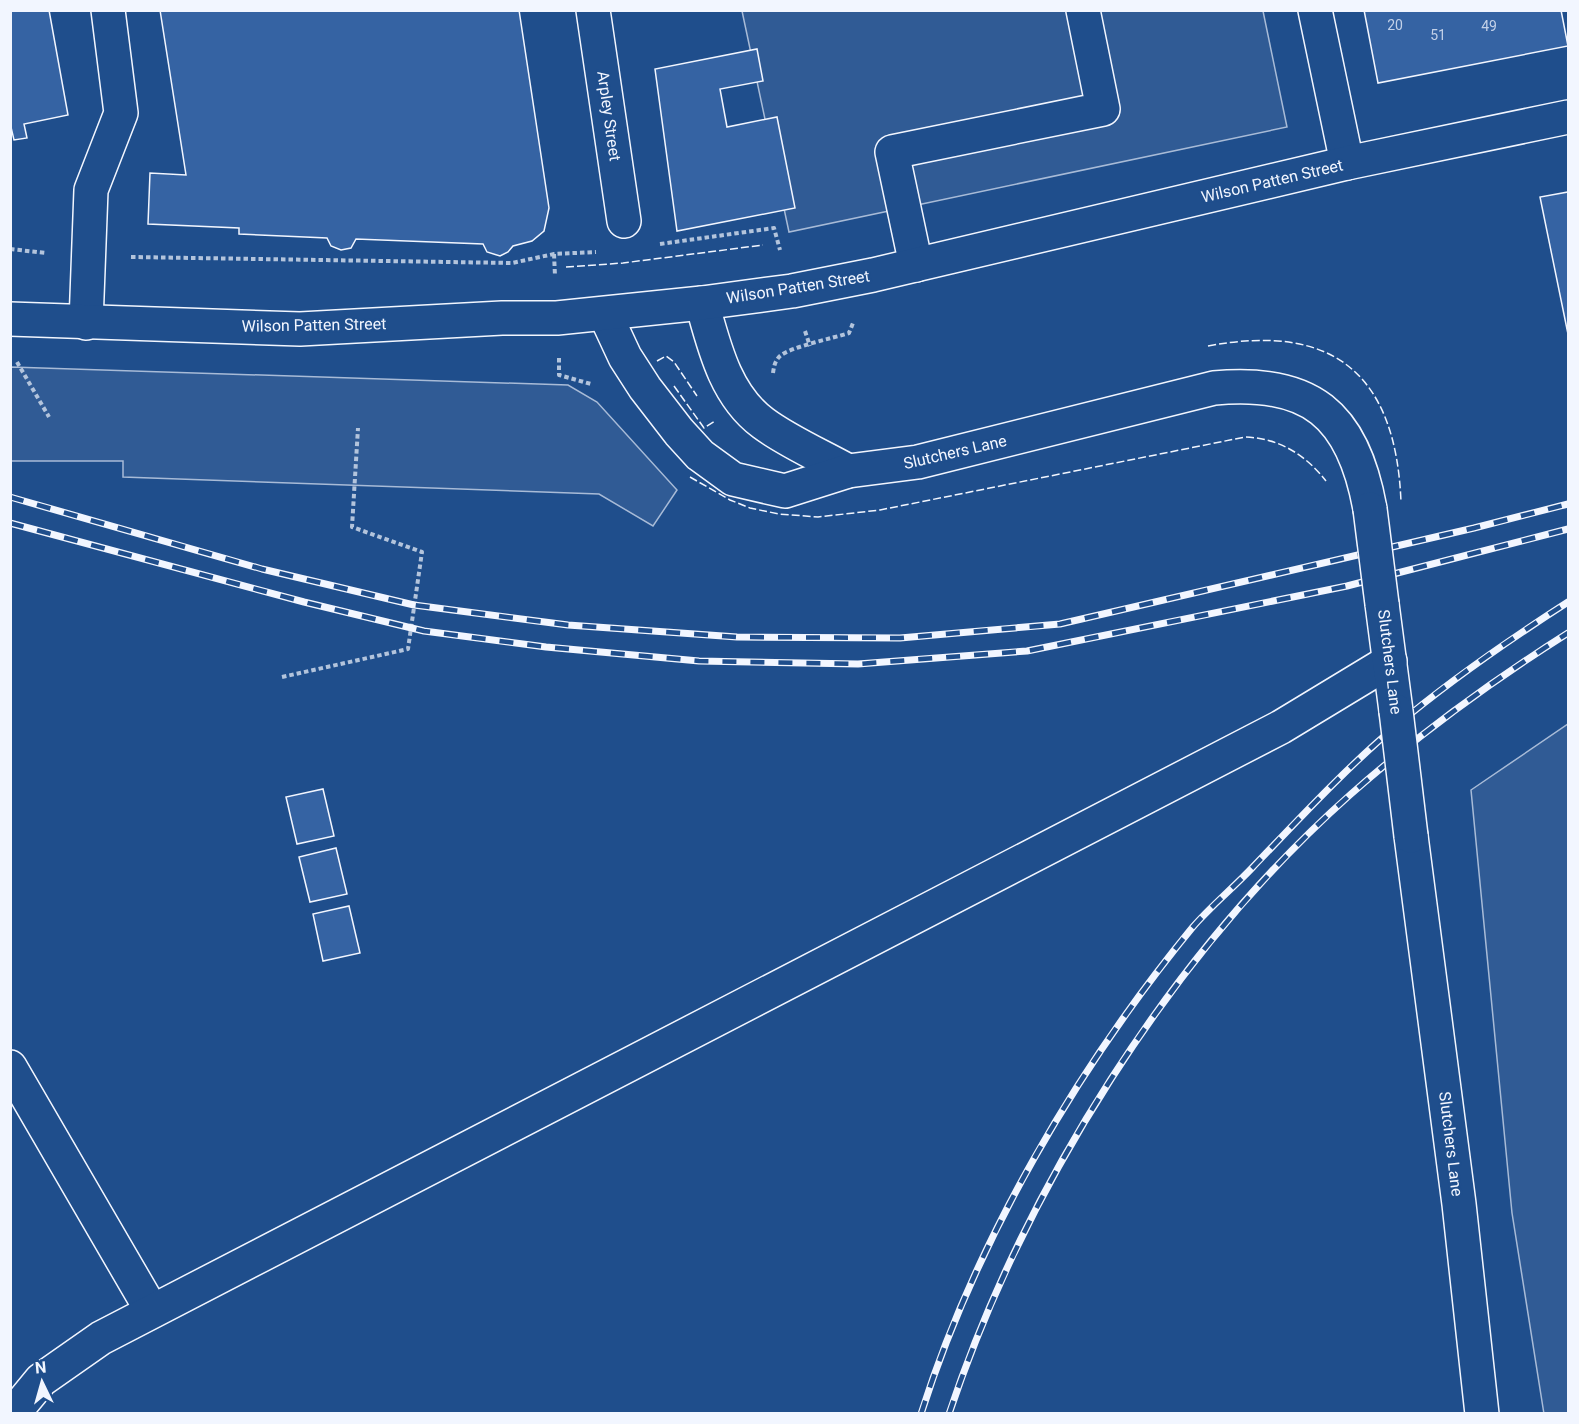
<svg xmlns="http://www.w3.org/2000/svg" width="1579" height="1424" viewBox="0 0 1579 1424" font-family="Roboto,sans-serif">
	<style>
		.built { fill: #305b95; stroke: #a8bbd7; stroke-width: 1.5 }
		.building { fill: #3563a3; stroke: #f2f6ff; stroke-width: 1.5 }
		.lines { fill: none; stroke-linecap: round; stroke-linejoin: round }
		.minor-casing { stroke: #f2f6ff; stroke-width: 36 }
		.highway-casing { stroke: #f2f6ff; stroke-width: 36 }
		.path { stroke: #b3c4dc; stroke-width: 4; stroke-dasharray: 4.5 3; stroke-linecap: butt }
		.minor { stroke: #1f4e8c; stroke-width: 33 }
		.highway { stroke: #1f4e8c; stroke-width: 33 }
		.rail-casing { stroke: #f2f6ff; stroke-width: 7 }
		.rail { stroke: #1f4e8c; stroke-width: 4.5; stroke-dasharray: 14; stroke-linecap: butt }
		.highway-bridge-casing { stroke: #f2f6ff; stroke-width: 36; stroke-linecap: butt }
		.highway-bridge { stroke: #1f4e8c; stroke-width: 33 }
		.fence { stroke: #f2f6ff; stroke-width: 1.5; stroke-dasharray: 8 3; stroke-linecap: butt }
		.labels { text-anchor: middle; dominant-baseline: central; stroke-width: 4.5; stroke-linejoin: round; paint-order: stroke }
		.number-label { font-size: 14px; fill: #c3d1e8 }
		.street-label { font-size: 16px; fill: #f2f6ff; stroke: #1f4e8c }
	</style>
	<rect width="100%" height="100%" fill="#1f4e8c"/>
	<g class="built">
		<polygon points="742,11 1263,11 1287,127 789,232"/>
		<polygon points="11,367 568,385 597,402 677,490 653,526 599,494 123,477 123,461 11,461"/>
		<polygon points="1568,724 1568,1413 1544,1414 1512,1213 1471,790"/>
	</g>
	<g class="building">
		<polygon points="10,10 49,10 68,115 24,124 27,138 14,140 10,123"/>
		<polygon points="160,10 519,10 549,208 544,231 532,241 513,246 508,252 500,256 487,252 483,244 356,239 351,248 341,250 331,246 327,238 239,234 239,228 148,224 150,173 186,175"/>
		<polygon points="1364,10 1561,10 1568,46 1378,83"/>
		<polygon points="757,49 763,81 720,89 727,127 777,117 795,208 677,231 655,69"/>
		<polygon points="1568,192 1568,334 1540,197"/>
		<polygon points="323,789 334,836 297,844 286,797"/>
		<polygon points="336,848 347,894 310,902 299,857"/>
		<polygon points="349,906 360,953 323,961 313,914"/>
	</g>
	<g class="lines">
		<g class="minor-casing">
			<g id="minor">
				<polyline points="593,10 624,221"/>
				<polyline points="1315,10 1347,163"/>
				<polyline points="916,265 892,152 1103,109 1083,10"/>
				<polyline points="86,323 91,190 121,113 108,10"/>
				<polyline points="10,1067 152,1311"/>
				<polyline points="13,1414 41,1380 101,1338 1281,727 1390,661"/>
			</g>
		</g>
		<g class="highway-casing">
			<g id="highway">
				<path d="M702,303c12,43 23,92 61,120 24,18 58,33 85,48"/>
				<path d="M605,314l20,43 20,31 34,44 21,23 33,24 52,12 63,-20 70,-9 296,-74c96,-9 139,26 156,121"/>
				<polyline points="10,319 300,329 502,318 557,318 702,303 792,291 873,275 1347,163 1568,117"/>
				<polyline points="1382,604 1396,711"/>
				<polyline points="1411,836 1459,1204 1482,1414"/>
			</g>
		</g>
		<g class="path">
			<polyline points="660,244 774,228 780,250"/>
			<polyline points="10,249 46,253"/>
			<polyline points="554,254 555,276"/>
			<polyline points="131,257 512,263 554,254 596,252"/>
			<polyline points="805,331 810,346"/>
			<polyline points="559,358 559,375 591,384"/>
			<polyline points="17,362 49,417"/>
			<path d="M773,373c1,-7 2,-12 7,-17 10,-9 54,-18 69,-23l4,-10"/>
			<polyline points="282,677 408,649 422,552 352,527 358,428"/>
		</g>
		<use href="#minor" class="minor"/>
		<use href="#highway" class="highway"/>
		<g class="rail-casing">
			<g id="rail">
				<polyline points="10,497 262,569 414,605 568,625 737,637 900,638 1060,624 1474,528 1568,504"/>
				<polyline points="10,523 304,602 424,631 546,647 699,661 858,664 1027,651 1347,586 1568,529"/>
				<path d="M921,1414c55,-173 156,-346 271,-486 18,-21 40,-39 60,-60 46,-48 93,-99 144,-142 53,-45 113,-86 172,-124"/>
				<path d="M949,1414c76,-227 223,-461 402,-620 67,-59 141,-113 217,-161"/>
			</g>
		</g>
		<use href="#rail" class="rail"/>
		<g class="highway-bridge-casing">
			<g id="highway-bridge">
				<polyline points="1370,509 1382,604"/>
				<polyline points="1396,711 1411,836"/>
			</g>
		</g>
		<use href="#highway-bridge" class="highway-bridge"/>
		<g class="fence">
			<polyline points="566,267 623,263 763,245"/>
			<path d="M1208,346c126,-24 188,29 193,156"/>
			<polyline points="657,361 666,356 674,362 697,396"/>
			<polyline points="674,386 704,428 715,421"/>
			<path d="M690,477l40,23 20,8 29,6 39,3 62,-7 365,-73c33,1 60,17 81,44"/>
		</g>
	</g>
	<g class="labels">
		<g class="number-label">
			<text x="1395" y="25">20</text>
			<text x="1489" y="26">49</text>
			<text x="1438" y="35">51</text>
		</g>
		<g class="street-label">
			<text transform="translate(609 116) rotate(82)">Arpley Street</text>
			<text transform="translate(1272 181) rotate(-13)">Wilson Patten Street</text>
			<text transform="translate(798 287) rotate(-9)">Wilson Patten Street</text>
			<text transform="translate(314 325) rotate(-1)">Wilson Patten Street</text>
			<text transform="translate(955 452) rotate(-13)">Slutchers Lane</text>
			<text transform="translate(1390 662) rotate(83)">Slutchers Lane</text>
			<text transform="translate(1451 1144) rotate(83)">Slutchers Lane</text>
		</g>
	</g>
	<rect width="1579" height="1424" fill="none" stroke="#f2f6ff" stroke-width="24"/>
	<g transform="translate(42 1382) rotate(355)" stroke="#1f4e8c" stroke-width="4.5" paint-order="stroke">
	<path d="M0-4.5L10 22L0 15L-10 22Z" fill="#f2f6ff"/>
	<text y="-9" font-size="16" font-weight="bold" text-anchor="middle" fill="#f2f6ff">N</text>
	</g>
</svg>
